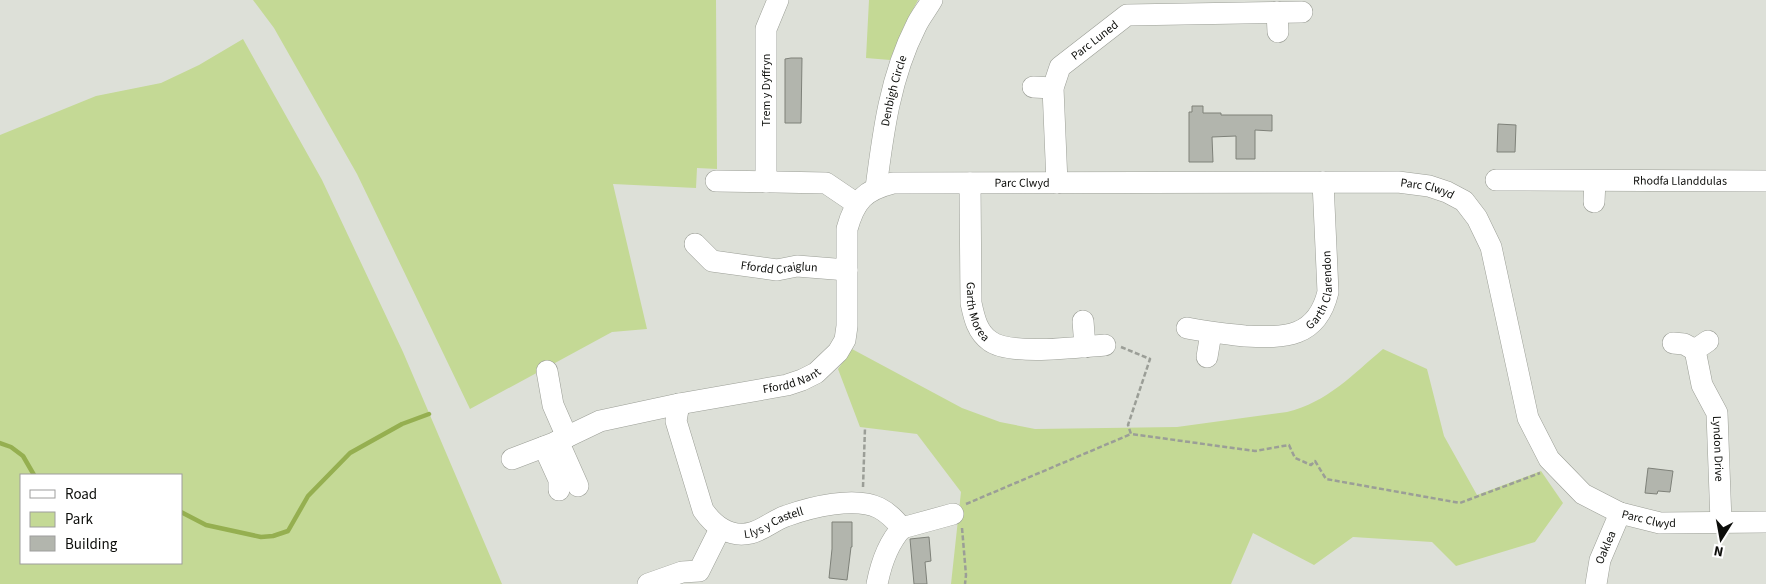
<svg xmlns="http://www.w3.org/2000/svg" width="1766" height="584" viewBox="0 0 1766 584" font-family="'Source Sans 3',sans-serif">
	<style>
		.green { fill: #c4d995; fill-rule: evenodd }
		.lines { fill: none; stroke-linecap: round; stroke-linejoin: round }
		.stream { stroke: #95af50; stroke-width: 4.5 }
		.building { fill: #b2b5ad; stroke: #7e8179 }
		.minor-casing { stroke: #9b9e96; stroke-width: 22 }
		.path { stroke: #9b9e97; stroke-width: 2.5; stroke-dasharray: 5 2.5; stroke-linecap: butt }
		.minor { stroke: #fff; stroke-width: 21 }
		.labels { text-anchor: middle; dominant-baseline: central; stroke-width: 4; stroke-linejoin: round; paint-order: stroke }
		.street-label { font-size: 12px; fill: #0c0d0a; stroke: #fff }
	</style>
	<rect width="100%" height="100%" fill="#dde0d8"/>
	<g class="green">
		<polygon points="253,0 716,0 717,169 697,168 696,188 613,184 647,329 612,332 470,409 357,174 274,28"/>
		<polygon points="869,0 918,0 904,26 890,60 866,58"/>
		<path d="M243,39l79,141 81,172 99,232h-502v-449l96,-39 65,-13 38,-18zM21,475h160v88h-160z"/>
		<path d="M852,349l110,59 38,14 35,7 142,-2 110,-15c41,-10 65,-37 96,-63l44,20 17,67 33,59 64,-24 22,32 -28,39 -79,24 -24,-24 -79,-5 -39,28 -61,-32 -22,51h-280l10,-92 -44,-58 -57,-7 -22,-58z"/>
	</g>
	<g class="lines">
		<g class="stream">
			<polyline points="0,443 11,447 23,456 34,475"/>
			<polyline points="181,512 206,525 261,537 273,536 288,531 308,496 350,453 402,424 429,414"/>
		</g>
	</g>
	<g class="building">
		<polygon points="791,58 802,58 801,123 785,123 785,59"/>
		<polygon points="1192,106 1203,106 1203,113 1221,113 1221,115 1272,115 1272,131 1255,130 1255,159 1236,159 1236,136 1212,137 1213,162 1189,162 1189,112 1192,112"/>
		<polygon points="1498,124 1516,125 1515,152 1497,152"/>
		<polygon points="1648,468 1673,471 1670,492 1658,491 1657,494 1645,493"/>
		<polygon points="832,522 852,522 852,547 851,547 847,580 829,578 832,549"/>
		<polygon points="929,537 931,561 925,562 927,584 914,584 910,539"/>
	</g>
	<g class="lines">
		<g class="minor-casing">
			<g id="minor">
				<polyline points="1277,12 1278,32"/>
				<polyline points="1033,87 1053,88"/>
				<path id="s1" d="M1496,180l270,1"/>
				<polyline points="716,181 826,183 857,204"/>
				<polyline points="766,182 766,29 778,0"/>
				<path id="s2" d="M970,183l1,120c3,14 6,29 19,38 20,15 89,6 115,4"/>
				<path id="s3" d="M1057,183l-4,-95 7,-21 67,-52 175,-3"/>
				<path id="s4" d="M876,188c7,-55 14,-111 40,-162 4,-9 11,-17 16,-26"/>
				<polyline points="1594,202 1595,181"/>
				<path id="s5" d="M695,244l17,17 65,9 20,-4 50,4"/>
				<polyline points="1083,321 1085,347"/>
				<path id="s6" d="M1187,328c20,4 39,6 58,8 40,2 72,2 83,-44l-5,-110"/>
				<path id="s7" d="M1708,341l-13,9 7,35 15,28 4,109"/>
				<polyline points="1673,343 1684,344 1695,350"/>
				<polyline points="1207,357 1211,333"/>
				<polyline points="547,371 553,405 567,437"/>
				<path id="s8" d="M679,404l-3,17 27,89c11,16 27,28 48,23 12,-3 23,-13 35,-17 25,-9 69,-20 93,-8 10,5 16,12 23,20l51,-14"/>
				<polyline points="558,441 578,486"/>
				<polyline points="544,447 559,480 559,490"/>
				<path id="s9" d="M512,459l42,-16 46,-22 79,-17 108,-19 15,-5 14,-7 22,-21 7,-12 2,-14v-97c8,-29 18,-39 46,-46l505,-1 31,4 18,6 17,9 13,17 14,29 37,171 21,41 34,35 37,19 40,10 106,-1"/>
				<polyline points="648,584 682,572 699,571 720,529"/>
				<path d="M877,584c4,-20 12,-42 25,-56"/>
				<path id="s10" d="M1596,584l4,-24 20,-47"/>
			</g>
		</g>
		<g class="path">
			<polyline points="1121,347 1150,359 1128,425 1131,434 1255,451 1289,445 1295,458 1311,465 1315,461 1326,479 1460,503 1540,473"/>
			<polyline points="863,487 865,428"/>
			<polyline points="966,504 1131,434"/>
			<polyline points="962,528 966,575 965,584"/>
		</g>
		<use href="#minor" class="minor"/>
	</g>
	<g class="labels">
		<g class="street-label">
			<text stroke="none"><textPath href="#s3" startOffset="161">Parc Luned</textPath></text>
			<text transform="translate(766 90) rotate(-90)">Trem y Dyffryn</text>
			<text stroke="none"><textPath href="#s4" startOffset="99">Denbigh Circle</textPath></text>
			<text stroke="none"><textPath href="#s1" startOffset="184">Rhodfa Llanddulas</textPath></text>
			<text stroke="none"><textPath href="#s9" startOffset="672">Parc Clwyd</textPath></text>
			<text stroke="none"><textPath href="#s9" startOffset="1078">Parc Clwyd</textPath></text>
			<text stroke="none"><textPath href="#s5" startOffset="92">Ffordd Craiglun</textPath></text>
			<text stroke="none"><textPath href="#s6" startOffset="164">Garth Clarendon</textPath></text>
			<text stroke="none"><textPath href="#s2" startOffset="130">Garth Morea</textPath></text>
			<text stroke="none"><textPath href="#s9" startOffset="292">Ffordd Nant</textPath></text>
			<text stroke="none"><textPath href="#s7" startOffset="119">Lyndon Drive</textPath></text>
			<text stroke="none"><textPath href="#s9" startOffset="1512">Parc Clwyd</textPath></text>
			<text stroke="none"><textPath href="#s8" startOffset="192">Llys y Castell</textPath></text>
			<text stroke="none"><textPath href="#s10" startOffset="38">Oaklea</textPath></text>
		</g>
	</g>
	<rect x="20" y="474" width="162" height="90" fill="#ffffff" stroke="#9e9e9d"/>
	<rect x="30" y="490" width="25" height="8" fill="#ffffff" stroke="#9e9e9d"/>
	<text x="65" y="499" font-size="15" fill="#0c0d0a">Road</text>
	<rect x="30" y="512" width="25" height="15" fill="#c4d995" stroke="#9e9e9d"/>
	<text x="65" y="524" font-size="15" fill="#0c0d0a">Park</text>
	<rect x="30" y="536" width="25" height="15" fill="#b2b5ad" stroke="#9e9e9d"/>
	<text x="65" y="549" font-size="15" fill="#0c0d0a">Building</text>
	<g transform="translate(1721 539) rotate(191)" stroke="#ffffff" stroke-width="4" paint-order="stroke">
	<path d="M0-4L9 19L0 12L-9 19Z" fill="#0c0d0a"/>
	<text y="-8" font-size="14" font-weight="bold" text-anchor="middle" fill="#0c0d0a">N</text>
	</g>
</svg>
